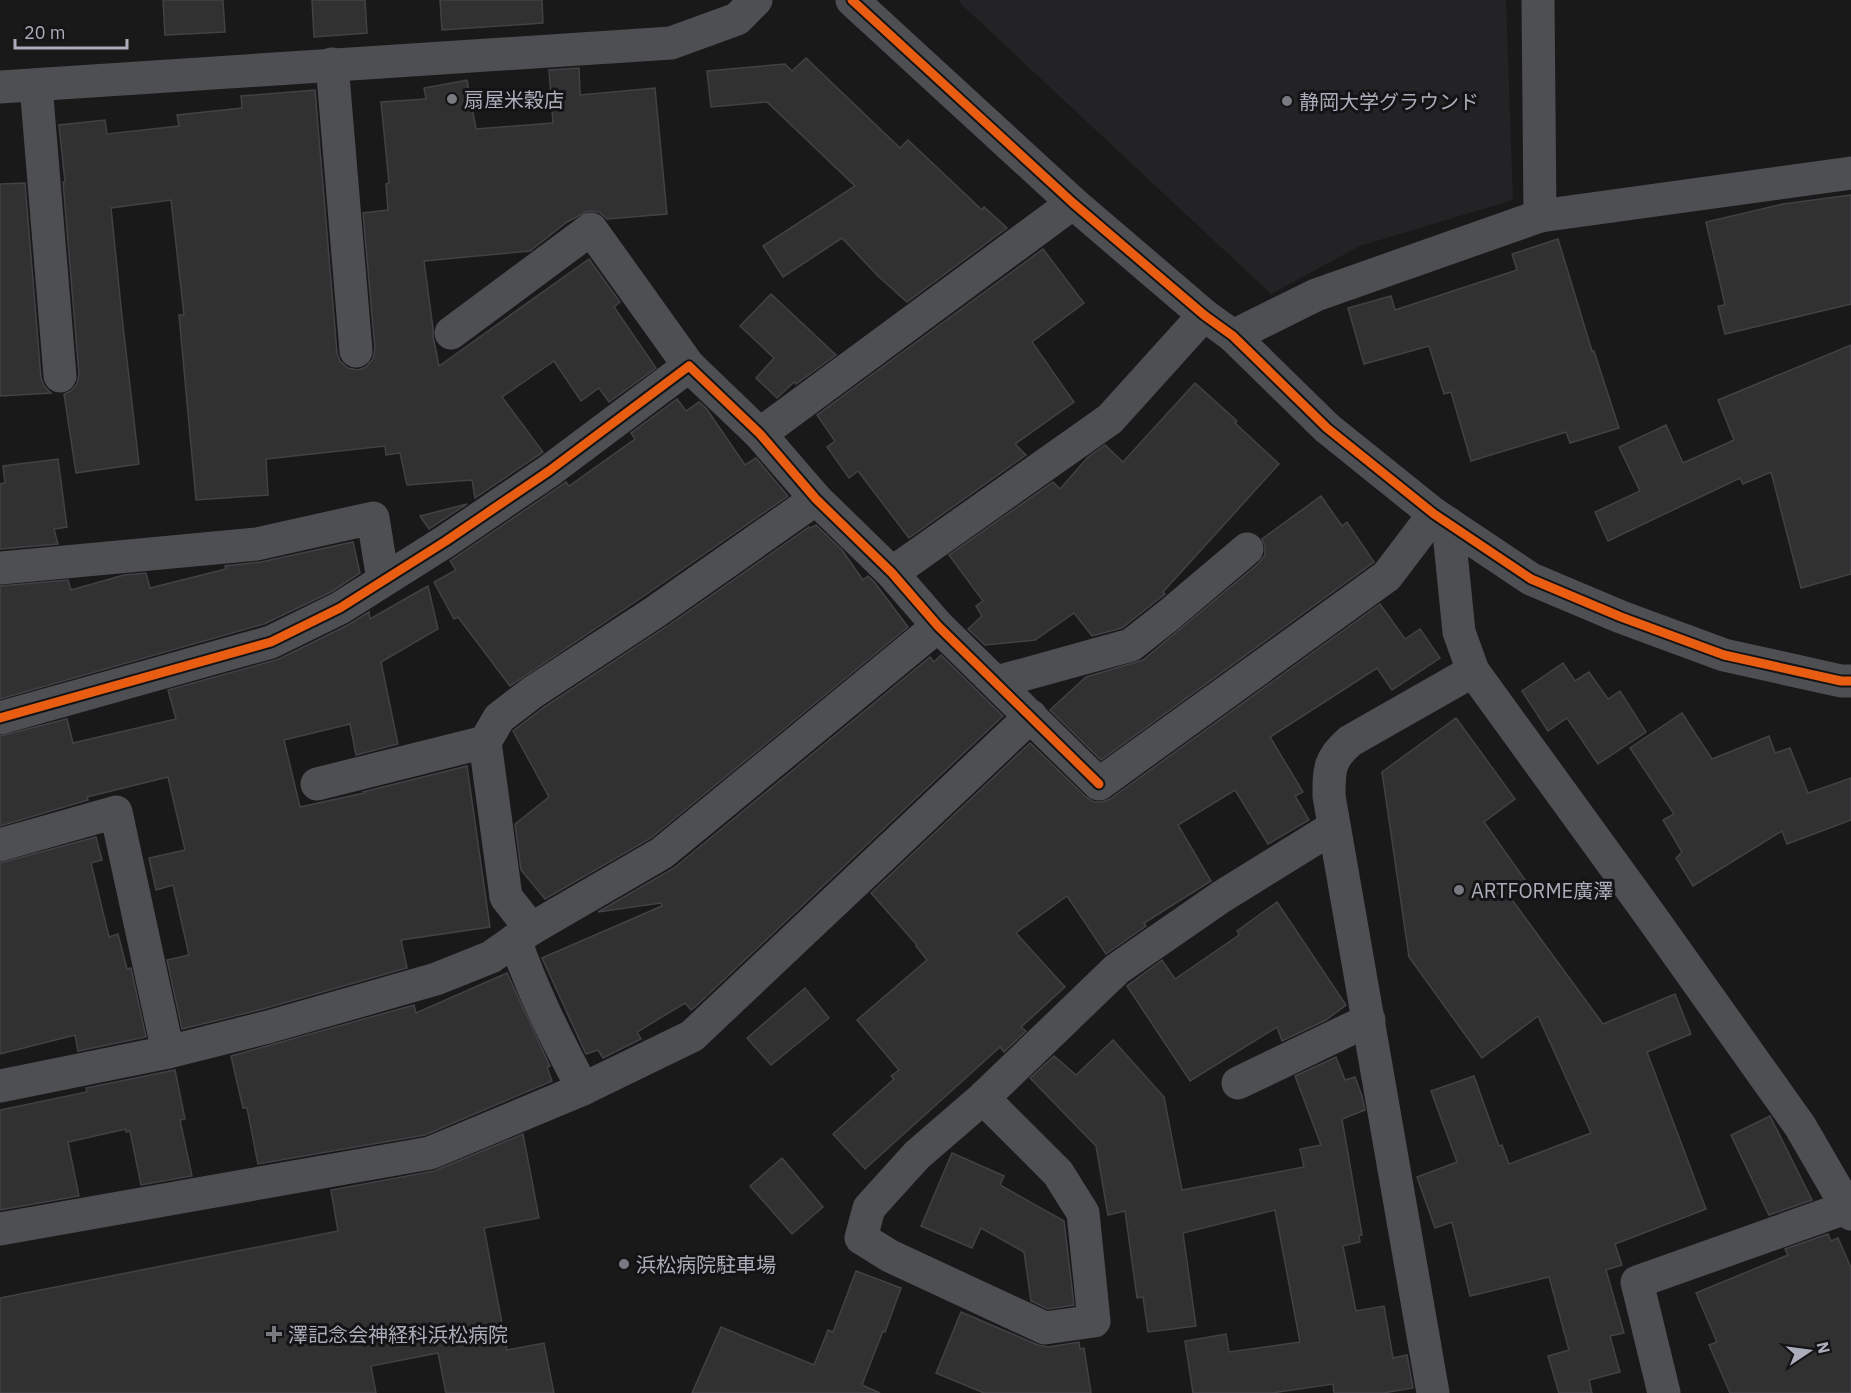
<svg xmlns="http://www.w3.org/2000/svg" width="1851" height="1393" viewBox="0 0 1851 1393" font-family="'IBM Plex Sans','Noto Sans JP',sans-serif">
	<style>
		.built { fill: #232325 }
		.building { fill: #313132; stroke: #424245; stroke-width: 1.5 }
		.lines { fill: none; stroke-linecap: round; stroke-linejoin: round }
		.minor { stroke: #4e4f52; stroke-width: 33 }
		.cycleway-casing { stroke: #141315; stroke-width: 13 }
		.cycleway { stroke: #e95d12; stroke-width: 9 }
		.poi-dot { fill: #787a82; stroke: #141315; stroke-width: 2 }
		.labels { text-anchor: middle; dominant-baseline: central; stroke-width: 6; stroke-linejoin: round; paint-order: stroke }
		.poi-label { font-size: 20px; fill: #abaeba; stroke: #141315; text-anchor: start }
	</style>
	<rect width="100%" height="100%" fill="#191919"/>
	<polygon class="built" points="960,0 1506,0 1513,200 1360,246 1271,294 960,3"/>
	<g class="building">
		<polygon points="163,0 223,0 225,32 165,35"/>
		<polygon points="312,0 365,0 367,33 314,37"/>
		<polygon points="440,0 542,0 543,23 442,30"/>
		<polygon points="806,58 900,148 908,140 982,210 984,207 1007,228 907,302 878,276 842,238 783,277 763,246 855,186 767,102 711,107 707,71 785,64 792,71"/>
		<polygon points="579,68 580,95 655,88 667,214 607,219 599,212 588,211 567,222 530,251 424,261 433,328 433,336 439,366 589,259 620,302 614,307 656,368 609,402 599,388 581,401 554,361 502,397 543,452 475,498 472,480 407,485 400,453 386,455 385,446 266,459 268,495 196,500 179,315 184,315 171,200 111,208 122,317 139,464 76,473 64,394 71,391 77,384 79,374 63,182 65,182 59,125 105,120 107,134 179,126 177,115 242,108 241,96 315,90 337,353 340,361 348,368 358,370 366,367 373,359 375,349 363,213 388,210 386,184 389,183 381,102 426,99 424,88 467,80 476,129 553,123 549,70"/>
		<polygon points="25,183 41,378 44,386 51,393 0,396 0,184"/>
		<polygon points="1851,195 1851,304 1725,334 1718,306 1725,305 1706,222 1783,204"/>
		<polygon points="1558,239 1592,351 1594,351 1619,428 1570,443 1566,432 1471,461 1451,392 1444,394 1429,346 1364,364 1348,308 1391,296 1395,310 1517,270 1512,254"/>
		<polygon points="1043,249 1084,303 1032,342 1074,402 1015,444 1026,455 909,538 858,471 849,478 827,447 835,441 817,415"/>
		<polygon points="771,294 836,355 796,384 794,382 777,398 756,378 774,358 740,326"/>
		<polygon points="1851,345 1851,574 1801,588 1771,472 1743,484 1740,478 1608,541 1595,512 1640,491 1619,447 1666,425 1683,463 1734,440 1718,400"/>
		<polygon points="1195,383 1237,421 1235,423 1279,464 1163,592 1165,594 1122,628 1092,636 1074,613 1035,640 985,645 968,629 982,616 976,606 983,601 949,555 1053,482 1060,489 1088,457 1105,445 1123,462"/>
		<polygon points="677,399 686,411 699,402 706,408 745,465 756,458 788,496 644,596 510,686 458,617 454,619 434,582 456,570 450,561 566,482 569,486 635,439 631,433"/>
		<polygon points="58,459 67,527 54,529 58,544 0,549 0,484 5,483 3,466"/>
		<polygon points="1321,496 1342,526 1347,522 1374,562 1101,760 1050,710 1086,677 1143,660 1259,563 1265,555 1265,546 1262,539"/>
		<polygon points="467,504 429,529 420,516"/>
		<polygon points="816,525 842,550 863,580 868,576 875,583 908,627 651,838 545,899 521,870 515,824 549,797 513,731 544,707 666,627 809,527 810,528"/>
		<polygon points="353,542 360,573 331,592 264,624 0,699 0,586 68,580 71,590 124,575 146,573 150,588 226,569 225,566 261,562"/>
		<polygon points="428,586 438,629 381,662 398,744 356,755 350,724 284,740 300,807 364,793 363,792 467,766 490,927 401,940 407,968 263,1009 182,1029 167,960 189,955 173,885 156,890 149,858 185,850 168,777 87,797 88,800 0,826 0,736 67,719 73,743 176,719 168,690 279,659 348,625 369,612 370,619"/>
		<polygon points="1380,604 1405,639 1420,629 1440,658 1392,690 1377,668 1270,737 1303,792 1295,796 1309,820 1268,844 1235,790 1178,825 1211,881 1144,923 1146,926 1106,954 1067,896 1016,933 1065,987 1021,1027 1026,1031 1004,1052 1000,1047 865,1169 833,1134 894,1079 891,1076 899,1070 857,1020 927,960 916,946 917,945 871,893 1030,743 1086,797 1094,802 1102,802 1110,799"/>
		<polygon points="941,655 1003,716 695,1007 691,1010 685,1003 637,1032 641,1039 603,1058 598,1050 586,1054 542,958 662,906 661,903 598,912 674,868 930,657 934,662"/>
		<polygon points="1563,663 1575,681 1589,672 1608,699 1620,691 1646,732 1598,764 1567,718 1548,731 1522,691"/>
		<polygon points="1682,713 1712,759 1769,736 1775,753 1790,748 1808,793 1851,778 1851,820 1787,844 1782,831 1693,886 1676,858 1682,852 1663,820 1674,814 1630,748"/>
		<polygon points="1456,718 1515,799 1484,822 1528,884 1510,897 1603,1024 1675,994 1691,1034 1647,1052 1706,1209 1615,1244 1622,1265 1606,1270 1624,1333 1610,1336 1620,1372 1589,1380 1592,1393 1559,1393 1548,1356 1569,1350 1549,1277 1470,1296 1452,1222 1435,1228 1417,1177 1457,1162 1431,1091 1474,1076 1499,1146 1502,1145 1509,1164 1591,1133 1538,1016 1482,1058 1409,957 1382,772"/>
		<polygon points="96,837 102,860 91,863 109,937 118,934 127,969 131,968 146,1037 78,1051 75,1035 0,1054 0,863"/>
		<polygon points="1277,902 1346,1005 1326,1020 1282,1041 1277,1027 1190,1081 1127,986 1162,960 1175,979 1239,935 1237,931"/>
		<polygon points="507,973 550,1066 547,1067 552,1081 425,1135 258,1164 247,1108 243,1108 231,1056 414,1005 416,1013"/>
		<polygon points="805,988 829,1018 771,1065 747,1038"/>
		<polygon points="1113,1040 1164,1097 1182,1190 1304,1167 1300,1149 1321,1145 1295,1076 1336,1057 1345,1080 1355,1077 1362,1096 1365,1110 1342,1119 1362,1235 1359,1236 1360,1242 1343,1246 1356,1311 1384,1306 1393,1358 1407,1355 1413,1388 1383,1393 1334,1393 1333,1384 1272,1393 1193,1393 1185,1341 1226,1334 1229,1352 1300,1342 1275,1210 1183,1233 1196,1326 1148,1332 1143,1297 1137,1298 1125,1211 1108,1215 1096,1146 1030,1078 1054,1056 1076,1075"/>
		<polygon points="175,1070 185,1119 180,1120 192,1176 141,1185 130,1131 126,1132 126,1129 68,1142 79,1196 0,1210 0,1110 87,1092 86,1088"/>
		<polygon points="1770,1116 1812,1200 1769,1215 1731,1135"/>
		<polygon points="523,1134 539,1218 484,1228 507,1350 544,1343 554,1393 446,1393 438,1353 371,1366 376,1393 0,1393 0,1298 338,1231 331,1190 434,1171"/>
		<polygon points="952,1153 1004,1176 1000,1185 1064,1221 1074,1305 1048,1309 1031,1301 1024,1252 981,1228 972,1248 921,1226"/>
		<polygon points="782,1158 823,1207 792,1234 750,1186"/>
		<polygon points="1828,1234 1831,1241 1838,1238 1851,1268 1851,1393 1730,1393 1709,1345 1717,1342 1696,1293 1788,1255 1785,1249"/>
		<polygon points="856,1271 901,1288 885,1332 883,1331 862,1385 880,1393 692,1393 721,1327 814,1365 828,1330 833,1332"/>
		<polygon points="961,1312 1038,1345 1048,1347 1079,1342 1080,1349 1084,1348 1091,1393 984,1393 936,1373"/>
	</g>
	<g class="lines">
		<g class="minor">
			<polyline points="852,0 1073,203 1204,315 1233,336 1327,428 1434,514 1531,579 1621,617 1724,655 1841,681 1851,681"/>
			<polyline points="1538,0 1540,216"/>
			<polyline points="332,64 356,351"/>
			<polyline points="36,85 60,376"/>
			<polyline points="0,87 671,43 737,19 756,0"/>
			<polyline points="451,333 591,229 689,366"/>
			<polyline points="1233,336 1316,295 1540,216 1851,173"/>
			<polyline points="760,434 1073,203"/>
			<polyline points="1448,523 1459,632 1473,671 1650,915 1800,1126 1851,1214"/>
			<polyline points="0,568 257,544 373,518 383,580"/>
			<polyline points="892,573 1110,419 1204,315"/>
			<polyline points="997,682 1131,645 1169,615 1247,549"/>
			<polyline points="0,718 271,642 340,608 446,541 549,471 689,366 760,434 816,499 892,573 938,626 1099,784 1387,576 1434,514"/>
			<polyline points="317,784 485,742"/>
			<polyline points="0,845 116,812 168,1052"/>
			<polyline points="531,929 506,897 485,742 499,718 533,692 655,612 816,499"/>
			<path d="M515,940c18,52 42,100 68,149"/>
			<polyline points="1238,1083 1369,1020"/>
			<polyline points="0,1086 168,1052 268,1027 436,979 491,957 531,929 662,853 938,626"/>
			<polyline points="983,1098 1058,1173 1083,1213 1094,1321 1045,1328 890,1256 861,1238 869,1208 917,1155 983,1098 1117,969 1221,897 1334,827"/>
			<polyline points="0,1229 430,1153 583,1089 692,1036 1031,716"/>
			<path d="M1433,1393l-104,-597c0,-27 0,-37 21,-55l123,-70"/>
			<polyline points="1664,1393 1637,1282 1848,1207"/>
		</g>
		<g class="cycleway-casing">
			<g id="cycleway">
				<polyline points="852,0 1073,203 1204,315 1233,336 1327,428 1434,514 1531,579 1621,617 1724,655 1841,681 1851,681"/>
				<polyline points="0,718 271,642 340,608 446,541 549,471 689,366 760,434 816,499 892,573 938,626 1099,784"/>
			</g>
		</g>
		<use href="#cycleway" class="cycleway"/>
	</g>
	<g class="poi-dot">
		<circle cx="452" cy="99" r="6"/>
		<circle cx="1287" cy="101" r="6"/>
		<circle cx="1459" cy="890" r="6"/>
		<circle cx="624" cy="1264" r="6"/>
		<path d="M271 1325h6v6h6v6h-6v6h-6v-6h-6v-6h6z"/>
	</g>
	<g class="labels">
		<g class="poi-label">
			<text x="464" y="99">扇屋米穀店</text>
			<text x="1299" y="101">静岡大学グラウンド</text>
			<text x="1471" y="890">ARTFORME廣澤</text>
			<text x="636" y="1264">浜松病院駐車場</text>
			<text x="288" y="1334">澤記念会神経科浜松病院</text>
		</g>
	</g>
	<g transform="translate(1809 1351) rotate(77)" stroke="#141315" stroke-width="4.5" paint-order="stroke">
	<path d="M0-4.5L10 22L0 15L-10 22Z" fill="#abaeba"/>
	<text y="-9" font-size="16" font-weight="bold" text-anchor="middle" fill="#abaeba">N</text>
	</g>
	<path d="M15 39v9h112v-9" fill="none" stroke="#abaeba" stroke-width="3"/>
	<text x="24" y="39" font-size="18" fill="#abaeba" stroke="#141315" stroke-width="4.5" paint-order="stroke">20 m</text>
</svg>
